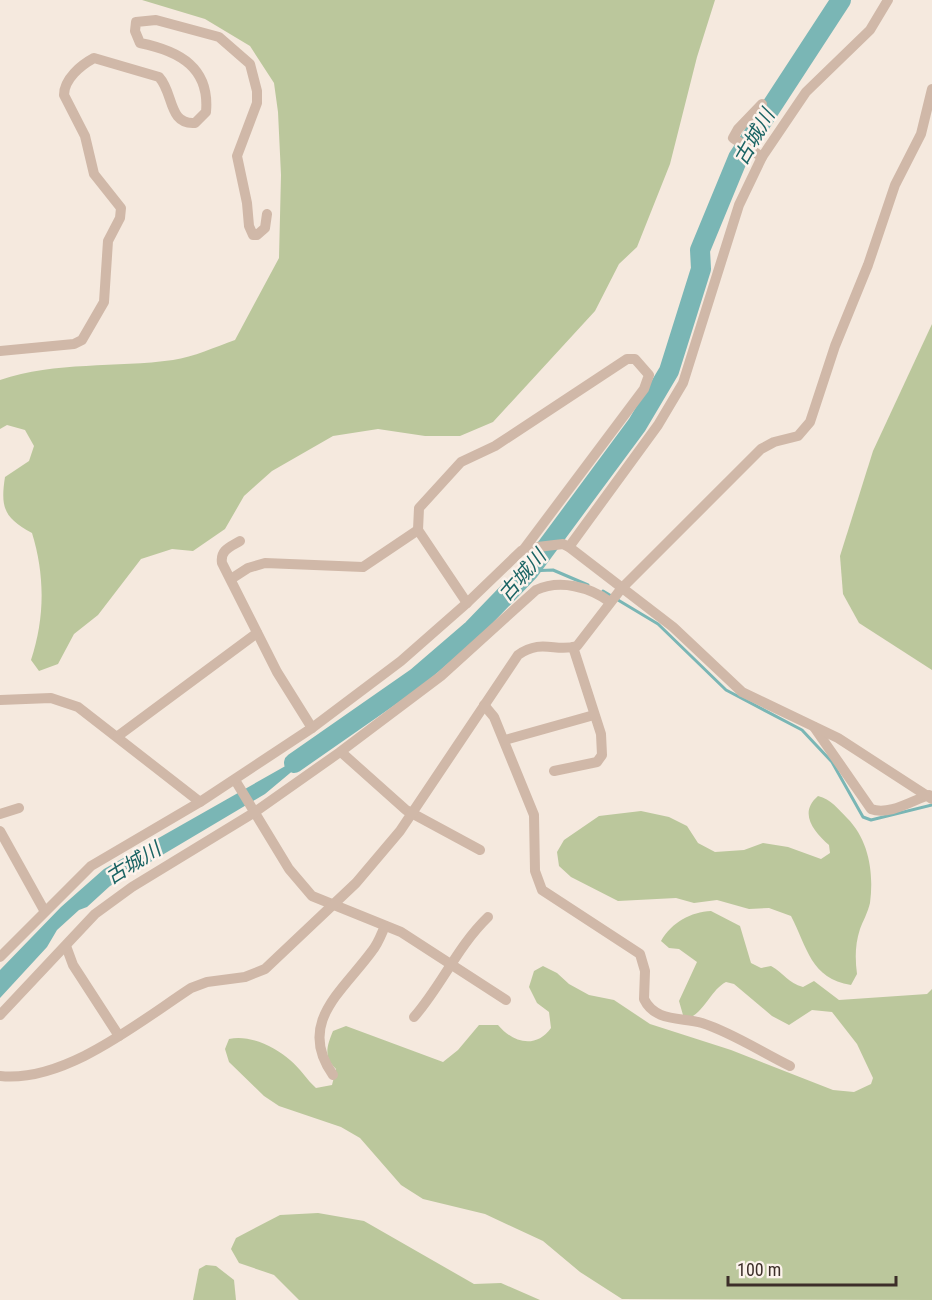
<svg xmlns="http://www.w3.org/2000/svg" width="932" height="1300" viewBox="0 0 932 1300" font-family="'Roboto Condensed','Noto Sans JP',sans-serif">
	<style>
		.green { fill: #bbc79c }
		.water { fill: #7ab6b5 }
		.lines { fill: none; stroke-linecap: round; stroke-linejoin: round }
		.stream { stroke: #7ab6b5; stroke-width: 3 }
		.river { stroke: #7ab6b5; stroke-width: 20 }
		.minor { stroke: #d0b8a8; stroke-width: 10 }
		.labels { text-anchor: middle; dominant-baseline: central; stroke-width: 5; stroke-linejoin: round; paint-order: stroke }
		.water-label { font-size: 20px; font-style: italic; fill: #196363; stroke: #fcf3ec }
	</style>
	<rect width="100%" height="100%" fill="#f5e9de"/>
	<g class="green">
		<path d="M142,0h573l-18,57 -27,107 -33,83 -18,17 -24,47 -102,111 -33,14h-35l-47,-7 -45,7 -61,35 -28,25 -19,33 -32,22 -21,-2 -31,10 -43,56 -24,19 -16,30 -19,7 -8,-11c14,-42 14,-85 1,-127 -27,-15 -32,-24 -27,-56l24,-16 5,-15 -9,-16 -18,-5 -7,4v-49c56,-19 116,-12 173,-20 21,-3 42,-13 62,-20l44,-82 2,-83 -3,-63 -4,-29 -24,-37 -45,-27z"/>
		<polygon points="932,324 932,670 859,623 843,594 840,556 873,451"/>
		<path d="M818,796c13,3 20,13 29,22 22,22 27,55 23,85 -2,9 -7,18 -10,26 -5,15 -5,30 -3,45l-6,11c-40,-6 -44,-38 -60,-69l-22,-8 -20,1 -32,-9 -23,3 -18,-5 -58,3 -47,-24 -12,-11 -2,-14 7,-12 35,-24 42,-5 28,6 18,9 11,17 17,9 29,-2 19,-7 25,4 33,12 9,-6 -1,-8c-15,-13 -31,-32 -11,-49z"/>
		<path d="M711,911l29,15 11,37 10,5 10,-2c13,7 17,17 32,21l11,-6 25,19 88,-6 5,-5v311l-310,-1 -42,-27 -37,-31 -58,-27 -62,-15 -22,-14 -41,-47 -19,-11 -62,-21 -15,-10 -35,-34 -4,-13 4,-10c20,-5 46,8 61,21 10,8 17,20 26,28l16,-3 4,-16c-13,-12 -9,-23 -3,-38l13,-5 97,36 15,-12 21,-25h19c15,18 38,24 53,3l-2,-16 -12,-9 -8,-16 5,-16 9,-5 14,7 12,11 20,11 25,5 36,24 81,26 102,40 21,2 17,-8 2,-6 -16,-34 -25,-32 -20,-2 -23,15 -17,-9 -38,-32 -8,-2c-15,8 -19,26 -36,36l-7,-3 -4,-14 18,-39 -18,-13 -10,-1 -8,-7c11,-19 30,-29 50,-30z"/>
		<polygon points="318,1213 364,1221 474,1284 501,1283 540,1300 299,1300 274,1275 239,1263 231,1249 236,1238 280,1215"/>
		<polygon points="206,1265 216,1266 234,1280 236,1300 193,1300 199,1269"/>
	</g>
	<polygon class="water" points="326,743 265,794 110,886 87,907 79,910 57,930 47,947 0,998 0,970 61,907 104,869"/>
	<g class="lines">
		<g class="stream">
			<polyline points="529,571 553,570 588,585"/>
			<polyline points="603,591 658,624 726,690 802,730 832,762 863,817 871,820 932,805"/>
		</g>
		<polyline class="river" points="294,763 416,678 473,629 529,571 637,425 669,371 701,269 700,250 738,158 841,0"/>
		<g class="minor">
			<polyline points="762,157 733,138 738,129 762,104"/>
			<path d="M0,351l74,-7 8,-4 22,-38 4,-61 12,-23 1,-10 -27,-34 -9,-38 -21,-41c0,-16 17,-30 30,-37l65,19c15,16 9,48 36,46l11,-11c4,-44 -26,-61 -66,-69l-5,-12 1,-9 20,-2 63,17 31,27 7,27v12l-20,53 10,47 2,23 4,9h4l8,-7 2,-14"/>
			<path d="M240,541c-10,6 -20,9 -18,22l55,109 35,56"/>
			<polyline points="569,547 658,425 683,383 739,205 762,157 806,92 870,30 888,0"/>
			<polyline points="231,579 248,568 265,563 363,567 418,530"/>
			<polyline points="467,603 418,530 419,508 461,462 495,446 627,359 635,359 649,375 644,389 524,549"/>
			<polyline points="0,700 51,698 78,707 200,802"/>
			<path d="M484,705l10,12 40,98 1,56 7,19 98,64 5,17 -1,28c11,23 37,18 58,24 31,10 59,29 88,43"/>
			<path d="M814,727l57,82c18,7 42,-9 58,-14"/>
			<polyline points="118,736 257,633"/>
			<polyline points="505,740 594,715"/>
			<polyline points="341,752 406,810 480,850"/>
			<polyline points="554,771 597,762 602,755 601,734 573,647"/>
			<polyline points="235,780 289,869 312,896 401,932 506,1000"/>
			<polyline points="0,814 19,808"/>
			<polyline points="0,831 44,910"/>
			<polyline points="66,946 73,965 119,1036"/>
			<polyline points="0,957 91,866 200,802 312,728 401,661 467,603 521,551 529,548 563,544 569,547 673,627 742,692 838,738 932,799"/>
			<path d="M0,1015l95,-101 37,-27 123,-75 85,-60 101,-76 95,-86c24,-11 54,-3 74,12"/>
			<path d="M414,1017c28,-32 43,-70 74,-100"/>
			<path d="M333,1075c-37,-52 10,-84 39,-124 6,-7 9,-16 13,-25"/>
			<path d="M0,1076c65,7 139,-54 191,-88l16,-6 38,-5 20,-8 91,-86 44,-52 118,-176c24,-17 38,-2 59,-9l44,-57 140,-140 13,-7 24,-6 12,-14 25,-76 33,-81 27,-80 26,-51 11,-45"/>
		</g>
	</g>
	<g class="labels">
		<g class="water-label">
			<text transform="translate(754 137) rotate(-60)">古城川</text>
			<text transform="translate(522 575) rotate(-49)">古城川</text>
			<text transform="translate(133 863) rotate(-32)">古城川</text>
		</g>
	</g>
	<path d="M728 1276v9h168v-9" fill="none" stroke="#3c2e29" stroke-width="3"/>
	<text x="737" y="1276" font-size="18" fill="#3c2e29" stroke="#fcf3ec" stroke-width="4.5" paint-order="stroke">100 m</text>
</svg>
